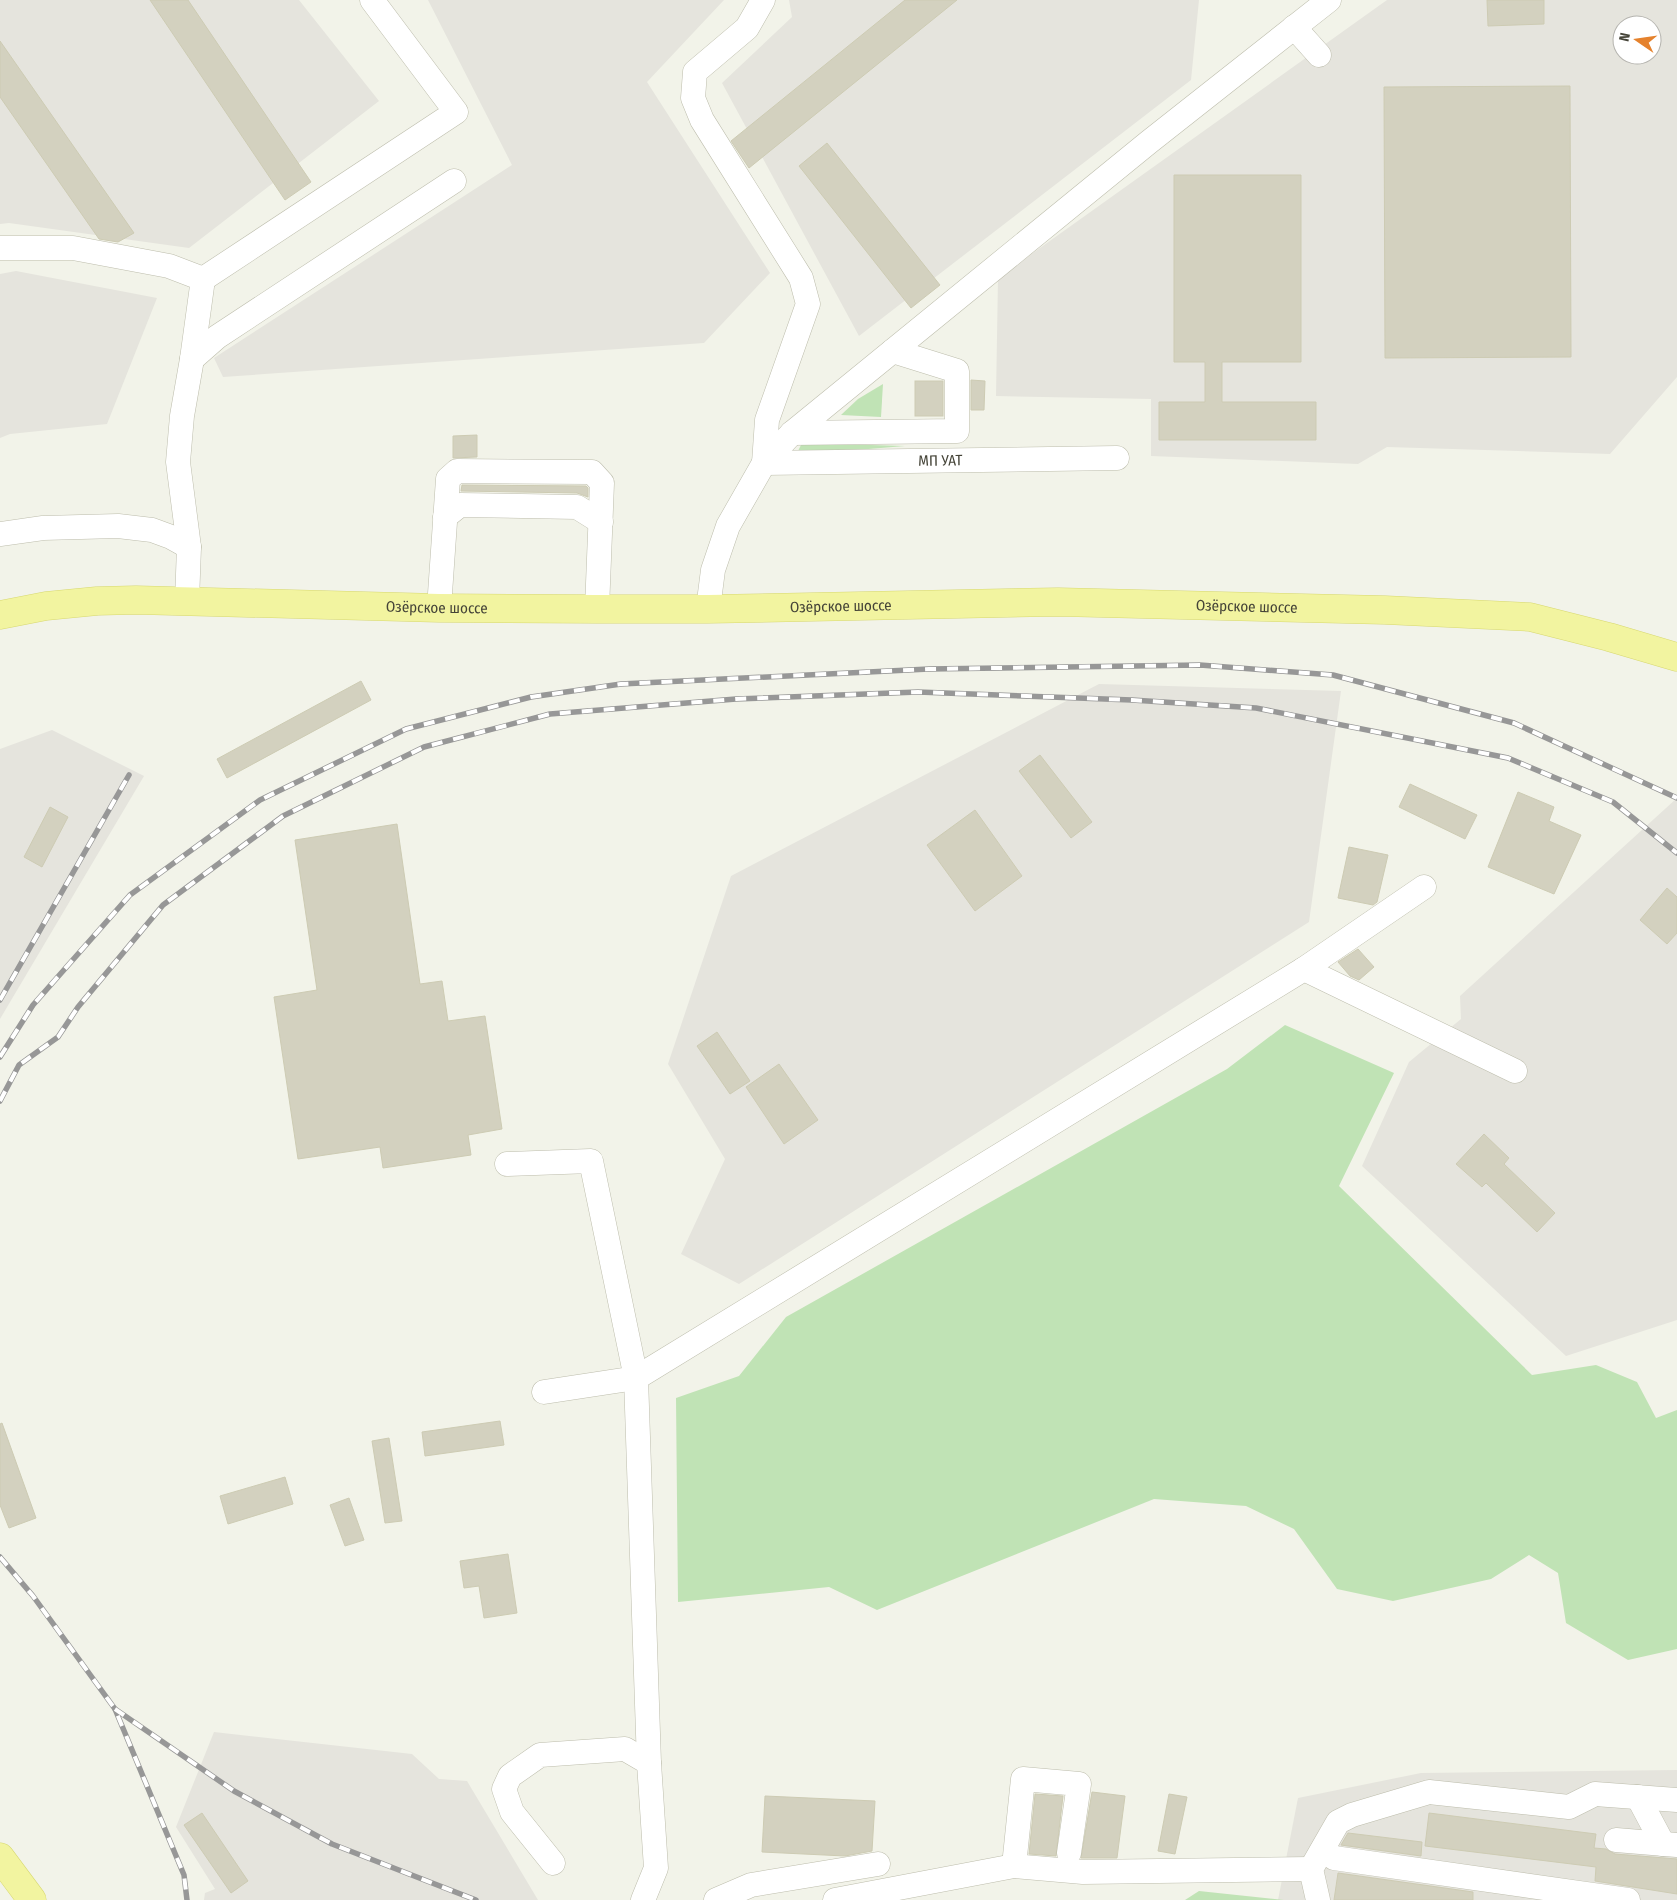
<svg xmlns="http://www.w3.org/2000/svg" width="1677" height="1900" viewBox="0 0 1677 1900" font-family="'Fira Sans Condensed',sans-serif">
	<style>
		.industrial { fill: #e5e4dd; fill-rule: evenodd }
		.green { fill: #c0e3b5 }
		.building { fill: #d3d1bf; stroke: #cdcbb3 }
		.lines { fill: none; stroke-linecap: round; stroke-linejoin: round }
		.minor-casing { stroke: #bdbdac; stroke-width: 25 }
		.major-casing { stroke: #d7d871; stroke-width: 29 }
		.minor { stroke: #fff; stroke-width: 24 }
		.major { stroke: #f2f4a0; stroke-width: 28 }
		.rail-casing { stroke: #979797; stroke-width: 5.5 }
		.rail { stroke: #fff; stroke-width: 4; stroke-dasharray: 11; stroke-linecap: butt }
		.labels { text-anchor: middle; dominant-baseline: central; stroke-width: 5; stroke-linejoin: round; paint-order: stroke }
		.street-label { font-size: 15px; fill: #454438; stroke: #fff }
	</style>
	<rect width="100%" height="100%" fill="#f2f3e9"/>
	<g class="industrial">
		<polygon points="0,0 299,0 379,101 189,248 9,223 0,224"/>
		<polygon points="428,0 724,0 647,82 770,273 704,343 223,377 214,358 512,165"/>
		<polygon points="789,0 1199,0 1191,80 859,336 722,83 792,17"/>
		<path d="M1387,0h290v377l-67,77 -223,-7 -29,17 -207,-8v-57l-155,-3 2,-118zM1622,25h30v30h-30z"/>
		<polygon points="16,271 157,298 107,424 10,434 0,438 0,274"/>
		<polygon points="1099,684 1341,691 1309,922 739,1284 681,1254 725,1159 668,1064 731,876"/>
		<polygon points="52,730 144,776 0,1019 0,749"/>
		<polygon points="1677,798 1677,1320 1566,1356 1362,1166 1409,1062 1461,1019 1460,996"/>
		<polygon points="214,1732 412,1754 439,1779 467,1781 538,1900 204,1900 205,1893 215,1889 176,1827"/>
		<polygon points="1677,1770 1677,1900 1278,1900 1298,1798 1421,1773"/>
	</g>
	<g class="green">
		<polygon points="883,384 881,417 841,415 858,399"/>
		<polygon points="802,443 905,446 796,455"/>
		<polygon points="1285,1025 1394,1073 1339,1186 1532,1375 1596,1365 1637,1382 1656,1418 1677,1410 1677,1649 1628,1660 1566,1623 1558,1573 1529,1555 1491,1579 1393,1601 1337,1589 1294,1529 1246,1506 1154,1499 877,1610 829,1587 678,1602 676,1398 739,1376 786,1317 1227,1069"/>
		<polygon points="1199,1891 1284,1900 1185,1900"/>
	</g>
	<g class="building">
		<polygon points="150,0 188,0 311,182 285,200"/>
		<polygon points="905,0 957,0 749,168 731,141"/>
		<polygon points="1487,0 1544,0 1544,24 1488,26"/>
		<polygon points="0,41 134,233 118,242 99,239 0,97"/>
		<polygon points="1570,86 1571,357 1385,358 1384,87"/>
		<polygon points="827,143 940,285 911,308 799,166"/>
		<polygon points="1174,175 1301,175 1301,362 1222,362 1222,402 1316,402 1316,440 1159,440 1159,402 1205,402 1205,362 1174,362"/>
		<polygon points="971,380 985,381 984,410 971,410"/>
		<rect x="915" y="381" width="28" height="35"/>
		<polygon points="477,435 477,457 453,458 453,436"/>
		<polygon points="462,485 586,486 588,488 588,497 577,493 461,491"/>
		<polygon points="361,681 371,700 227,778 217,759"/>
		<polygon points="1040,755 1092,822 1071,838 1019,771"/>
		<polygon points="1410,784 1477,815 1465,839 1399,807"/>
		<polygon points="1518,792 1554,807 1549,821 1581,835 1554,894 1488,867"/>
		<polygon points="50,807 68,817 42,867 24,857"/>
		<polygon points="975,810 1022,876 975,911 927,845"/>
		<polygon points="397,824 420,984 442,981 448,1021 485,1016 502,1129 468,1135 471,1155 383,1168 380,1147 298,1159 274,997 317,990 295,840"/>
		<polygon points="1349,847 1388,855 1377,902 1373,905 1338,898"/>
		<polygon points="1667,888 1677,897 1677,933 1667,944 1640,920"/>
		<polygon points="1358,949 1374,967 1359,980 1350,976 1338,962"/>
		<polygon points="717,1032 750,1081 730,1094 697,1046"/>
		<polygon points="779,1064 818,1120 784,1144 746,1087"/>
		<polygon points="1484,1134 1509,1158 1504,1164 1555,1213 1537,1232 1486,1183 1482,1187 1456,1164"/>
		<polygon points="500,1421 504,1445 425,1456 422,1432"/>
		<polygon points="2,1423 36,1518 9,1528 0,1505 0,1424"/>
		<polygon points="389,1438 402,1521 385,1523 372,1441"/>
		<polygon points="285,1477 293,1504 228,1524 220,1496"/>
		<polygon points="349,1498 364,1540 345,1546 330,1505"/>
		<polygon points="508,1554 517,1613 484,1618 479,1586 464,1588 460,1561"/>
		<polygon points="1092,1792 1125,1796 1117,1858 1081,1858"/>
		<polygon points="1035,1794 1063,1796 1056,1856 1029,1854"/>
		<polygon points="1169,1794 1187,1797 1175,1854 1158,1851"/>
		<polygon points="765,1796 875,1801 872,1851 845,1856 762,1852"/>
		<polygon points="202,1813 248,1881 231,1893 184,1825"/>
		<polygon points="1429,1813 1596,1834 1594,1848 1606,1849 1615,1854 1677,1859 1677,1894 1595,1881 1596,1867 1425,1846"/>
		<polygon points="1348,1833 1422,1842 1421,1856 1341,1845"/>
		<polygon points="1338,1873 1473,1892 1473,1900 1334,1900"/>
	</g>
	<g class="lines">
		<g class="minor-casing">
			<g id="minor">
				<path id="s1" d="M763,0l-16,28 -52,44 -2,26 9,22 99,158 7,26 -41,116 -3,43 353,-5"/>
				<polyline points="1294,27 1319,55"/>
				<polyline points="0,248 73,248 169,266 203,279 192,359 182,416 178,462 189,547 187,601"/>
				<polyline points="203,279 456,112 372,0"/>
				<polyline points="192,359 217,337 454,181"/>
				<polyline points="792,433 957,431 957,371 893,351"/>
				<polyline points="445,517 460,505 577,507 601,522"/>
				<polyline points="0,534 43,528 118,526 152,530 171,537 189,547"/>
				<polyline points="439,608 448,479 457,471 592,472 602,483 597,609"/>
				<polyline points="708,609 713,570 728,526 764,463 792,433 1149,142 1329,0"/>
				<polyline points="1304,969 1424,887"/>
				<polyline points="507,1164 591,1161 636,1378 544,1392"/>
				<polyline points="1638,1797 1663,1844"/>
				<polyline points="1616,1840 1677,1845"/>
				<polyline points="1323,1849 1334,1858 1628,1900"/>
				<polyline points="553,1863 512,1812 504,1789 510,1776 540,1755 625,1749 649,1763"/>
				<polyline points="1014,1866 1023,1779 1079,1784 1069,1853"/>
				<polyline points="643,1900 656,1868 649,1763 636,1378 1304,969 1515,1071"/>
				<polyline points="716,1900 751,1885 878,1864"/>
				<polyline points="835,1900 1014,1866 1083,1872 1311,1869"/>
				<polyline points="1318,1900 1311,1869 1338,1822 1352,1815 1429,1792 1569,1807 1595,1794 1677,1800"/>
			</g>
		</g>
		<g class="major-casing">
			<g id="major">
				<path id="s2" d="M0,615l46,-9 51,-5 39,-1 303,8 158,1h111l350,-7 327,8 145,7 79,20 68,20"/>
				<polyline points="0,1857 32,1900"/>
			</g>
		</g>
		<use href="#minor" class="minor"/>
		<use href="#major" class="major"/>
		<g class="rail-casing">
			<g id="rail">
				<polyline points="0,1000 129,775"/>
				<polyline points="0,1057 33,1005 130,895 260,800 406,729 531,697 621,684 929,669 1200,665 1333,675 1514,723 1677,798"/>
				<polyline points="0,1101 19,1065 58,1037 78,1007 163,905 283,816 424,747 550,714 736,699 918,692 1132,700 1256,708 1508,758 1613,802 1677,853"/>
				<polyline points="0,1557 33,1596 115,1709 184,1875 187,1900"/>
				<polyline points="115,1709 234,1791 332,1844 476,1900"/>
			</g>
		</g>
		<use href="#rail" class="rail"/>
	</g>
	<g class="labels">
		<g class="street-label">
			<text stroke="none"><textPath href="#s1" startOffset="706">МП УАТ</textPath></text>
			<text stroke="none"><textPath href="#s2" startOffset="1248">Озёрское шоссе</textPath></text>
			<text stroke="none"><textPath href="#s2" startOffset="438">Озёрское шоссе</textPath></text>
			<text stroke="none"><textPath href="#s2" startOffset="842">Озёрское шоссе</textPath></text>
		</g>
	</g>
	<g transform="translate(1637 40) rotate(283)"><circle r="24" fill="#ffffff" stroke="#b5b4af"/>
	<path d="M0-4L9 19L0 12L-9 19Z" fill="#e5822d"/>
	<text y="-8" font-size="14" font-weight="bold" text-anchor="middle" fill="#454438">N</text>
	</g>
</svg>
